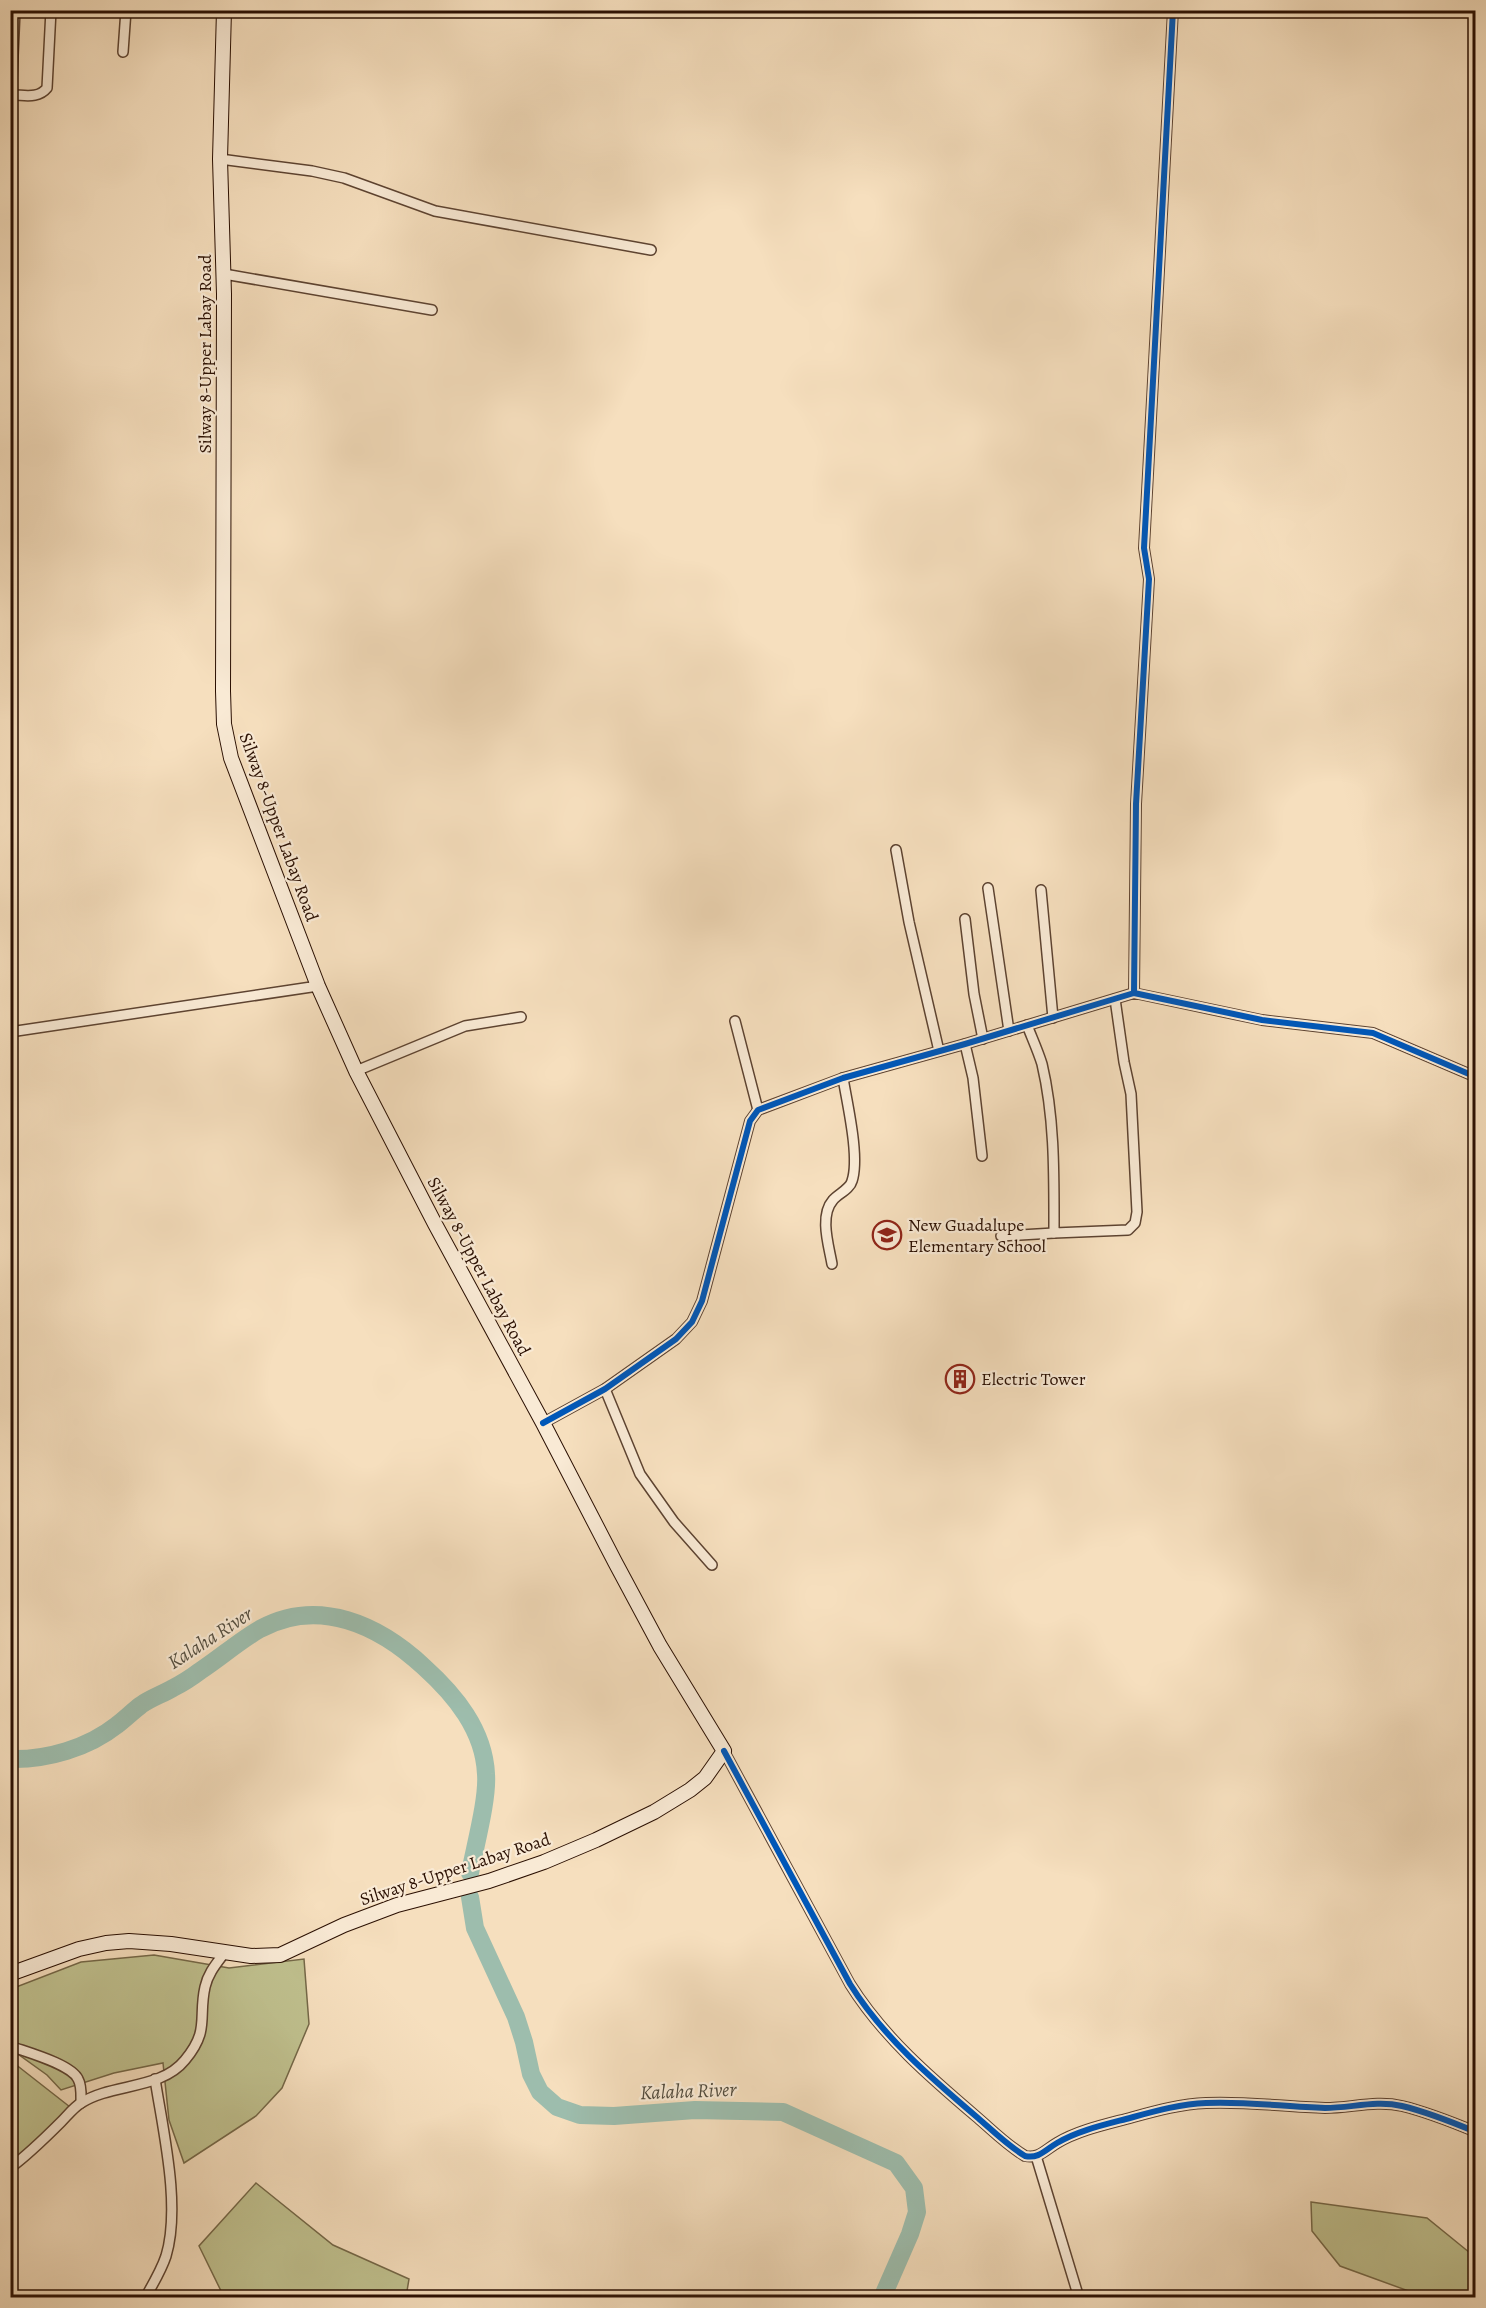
<svg xmlns="http://www.w3.org/2000/svg" width="1486" height="2308" viewBox="0 0 1486 2308" font-family="Alegreya,serif">
	<style>
		.green { fill: #c0c18f; stroke: #756848; stroke-width: 1.5 }
		.lines { fill: none; stroke-linecap: round; stroke-linejoin: round }
		.river { stroke: #9dbdad; stroke-width: 18 }
		.street-casing { stroke: #5d4331; stroke-width: 12 }
		.secondary-casing { stroke: #2a0f02; stroke-width: 16 }
		.street { stroke: #f9ead5; stroke-width: 9 }
		.secondary { stroke: #f9ead5; stroke-width: 14 }
		.cycleway-casing { stroke: #f9ead5; stroke-width: 10 }
		.cycleway { stroke: #0057b8; stroke-width: 6 }
		.labels { text-anchor: middle; dominant-baseline: central; stroke-width: 4.5; stroke-linejoin: round; paint-order: stroke }
		.street-label { font-size: 18px; fill: #2a0f02; stroke: #f9ead5 }
		.poi-label { font-size: 18px; fill: #2a0f02; stroke: #f9ead5; text-anchor: start }
		.water-label { font-size: 20px; font-style: italic; fill: #524c3e; stroke: #f9ead5 }
	</style>
	<rect width="100%" height="100%" fill="#f6dfbe"/>
	<filter id="stains"><feTurbulence type="fractalNoise" baseFrequency=".00333" numOctaves="4"/><feColorMatrix values="0 0 0 0 .2 0 0 0 0 .09 0 0 0 0 .02 0 0 0 .5 -.17"/></filter>
	<radialGradient id="worn" r=".72"><stop offset=".6" stop-color="#630" stop-opacity="0"/><stop offset="1" stop-color="#630" stop-opacity=".3"/></radialGradient>
	<g class="green">
		<polygon points="154,1955 229,1968 304,1959 309,2024 282,2088 256,2116 184,2163 169,2120 163,2063 114,2073 61,2090 47,2075 11,2049 11,1989 81,1962"/>
		<polygon points="10,2060 70,2107 19,2159 11,2156"/>
		<polygon points="256,2183 333,2245 409,2279 406,2297 224,2297 199,2246"/>
		<polygon points="1311,2202 1427,2218 1475,2257 1475,2297 1425,2297 1340,2266 1312,2231"/>
	</g>
	<g class="lines">
		<g class="river">
			<path d="M10,1759c37,1 78,-11 107,-34 8,-6 16,-14 24,-20 10,-7 22,-11 32,-17 10,-5 19,-11 27,-17 20,-13 39,-30 60,-42 59,-32 119,-4 164,38 31,28 60,63 62,107 2,25 -11,72 -16,99"/>
			<polyline points="470,1897 475,1928 516,2017 524,2042 531,2074 540,2092 557,2107 580,2115 614,2116 695,2110 783,2112 896,2163 914,2188 917,2212 910,2234 882,2298"/>
		</g>
		<g class="street-casing">
			<g id="street">
				<polyline points="123,52 126,10"/>
				<path d="M12,95c13,0 26,4 35,-7l4,-78"/>
				<polyline points="10,123 15,10"/>
				<polyline points="220,159 312,171 344,178 435,211 651,250"/>
				<polyline points="224,274 432,310"/>
				<polyline points="896,850 909,922 939,1051"/>
				<polyline points="988,888 1009,1031"/>
				<polyline points="1041,890 1053,1018"/>
				<polyline points="965,919 974,994 983,1039"/>
				<polyline points="1134,993 1136,804 1149,579 1144,548 1173,10"/>
				<polyline points="735,1021 758,1110"/>
				<path d="M1027,1025c5,13 11,26 15,39 13,55 12,113 12,169l74,-3 7,-7 2,-11 -6,-118 -7,-32 -9,-63"/>
				<polyline points="10,1032 318,986"/>
				<polyline points="965,1044 973,1078 982,1156"/>
				<polyline points="356,1071 465,1026 521,1017"/>
				<polyline points="1001,1236 1054,1233"/>
				<path d="M832,1264c-3,-18 -13,-48 1,-64 5,-6 17,-11 19,-19 8,-24 -5,-78 -9,-103"/>
				<polyline points="605,1389 640,1474 674,1522 712,1565"/>
				<polyline points="543,1423 605,1389 676,1339 692,1322 702,1301 750,1121 758,1110 843,1078 965,1044 1134,993 1262,1020 1373,1033 1476,1077"/>
				<path d="M724,1751l126,233c33,53 81,94 128,134 15,13 30,28 47,38 14,3 20,-6 32,-13 20,-12 46,-18 69,-24 26,-7 53,-15 80,-16 40,-2 79,4 119,5 26,0 51,-8 77,-2 25,6 50,16 74,26"/>
				<path d="M10,2046c16,6 61,18 68,33 4,7 3,16 3,24"/>
				<polyline points="1036,2156 1079,2298"/>
				<path d="M10,2168c19,-14 35,-30 51,-46 6,-6 13,-15 20,-19 31,-20 80,-13 104,-43 25,-30 13,-42 20,-73 3,-14 12,-24 20,-35"/>
				<path d="M145,2298c8,-14 16,-27 21,-42 15,-50 -3,-125 -11,-177"/>
			</g>
		</g>
		<g class="secondary-casing">
			<polyline id="secondary" points="10,1974 79,1949 106,1943 129,1941 171,1944 251,1956 280,1955 344,1925 397,1905 489,1881 544,1862 596,1840 654,1812 690,1790 705,1778 724,1751 660,1646 615,1562 543,1423 435,1224 356,1071 318,986 231,758 224,724 223,691 224,294 220,159 224,10"/>
		</g>
		<use href="#street" class="street"/>
		<use href="#secondary" class="secondary"/>
		<g class="cycleway-casing">
			<g id="cycleway">
				<polyline points="1134,993 1136,804 1149,579 1144,548 1173,10"/>
				<polyline points="543,1423 605,1389 676,1339 692,1322 702,1301 750,1121 758,1110 843,1078 965,1044 1134,993 1262,1020 1373,1033 1476,1077"/>
				<path d="M724,1751l126,233c33,53 81,94 128,134 15,13 30,28 47,38 14,3 20,-6 32,-13 20,-12 46,-18 69,-24 26,-7 53,-15 80,-16 40,-2 79,4 119,5 26,0 51,-8 77,-2 25,6 50,16 74,26"/>
			</g>
		</g>
		<use href="#cycleway" class="cycleway"/>
	</g>
	<defs>
		<g id="school-ring" transform="scale(1.5)"><circle r="9.5" fill="#f9ead5" stroke="#8f2418" stroke-width="1.5"/><path d="M0-5L7-2L0 1L-7-2ZM-4 1L0 2.5L4 1V4Q0 6-4 4Z" fill="#8f2418"/></g>
		<g id="building-ring" transform="scale(1.5)"><circle r="9.5" fill="#f9ead5" stroke="#8f2418" stroke-width="1.5"/><path d="M-4-6H4V6H1V3H-1V6H-4ZM-2.5-4.3h1.7v1.8h-1.7ZM.8-4.3h1.7v1.8H.8ZM-2.5-1h1.7V.8h-1.7ZM.8-1h1.7V.8H.8Z" fill="#8f2418"/></g>
	</defs>
	<g fill-rule="evenodd">
		<use href="#school-ring" x="887" y="1235"/>
		<use href="#building-ring" x="960" y="1379"/>
	</g>
	<g class="labels">
		<g class="street-label">
			<text transform="translate(205 354) rotate(-90)">Silway 8-Upper Labay Road</text>
			<text transform="translate(279 827) rotate(70)">Silway 8-Upper Labay Road</text>
			<text transform="translate(479 1266) rotate(62)">Silway 8-Upper Labay Road</text>
			<text transform="translate(455 1869) rotate(-18)">Silway 8-Upper Labay Road</text>
		</g>
		<g class="poi-label">
			<text x="908" y="1225">New Guadalupe<tspan x="908" dy="21">Elementary School</tspan></text>
			<text x="981" y="1379">Electric Tower</text>
		</g>
		<g class="water-label">
			<text transform="translate(210 1638) rotate(-33)">Kalaha River</text>
			<text transform="translate(688 2091) rotate(-2)">Kalaha River</text>
		</g>
	</g>
	<rect width="1486" height="2308" fill="none" stroke="#f6dfbe" stroke-width="36"/>
	<rect x="12" y="12" width="1462" height="2284" fill="none" stroke="#2a0f02" stroke-width="3"/>
	<rect x="18" y="18" width="1450" height="2272" fill="none" stroke="#2a0f02" stroke-width="1.5"/>
	<rect width="100%" height="100%" filter="url(#stains)"/>
	<rect width="100%" height="100%" fill="url(#worn)"/>
</svg>
